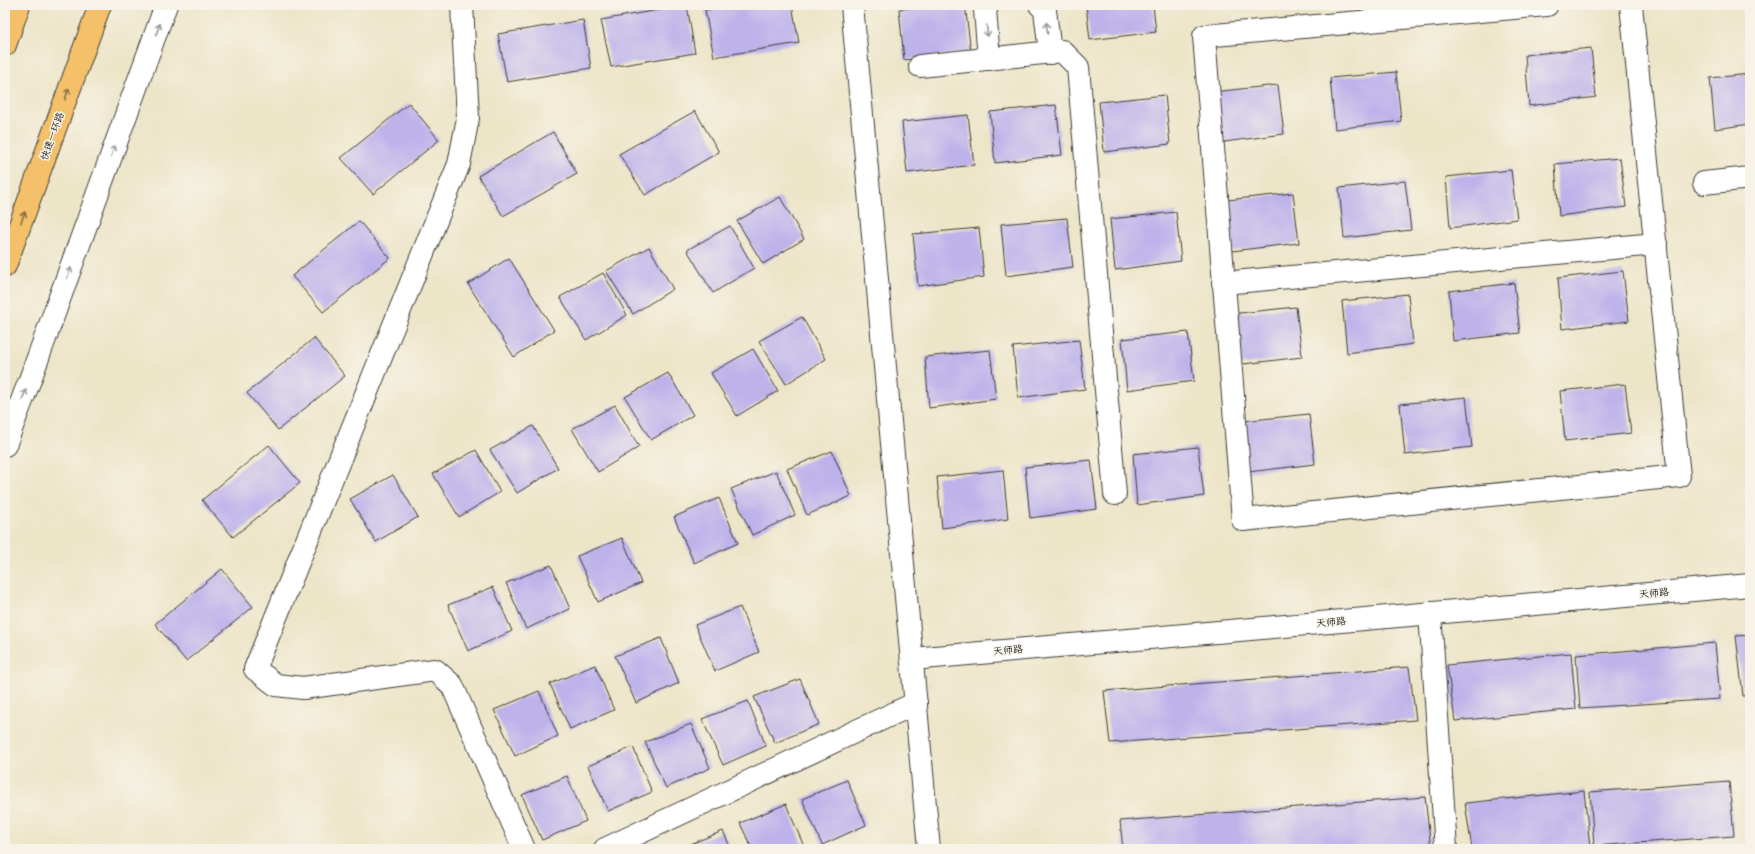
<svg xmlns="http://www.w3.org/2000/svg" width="1755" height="854" viewBox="0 0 1755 854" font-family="Delius,'LXGW WenKai TC',sans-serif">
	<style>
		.building { fill: #beb2ea }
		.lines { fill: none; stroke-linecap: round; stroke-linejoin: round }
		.minor-casing { stroke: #3b3a36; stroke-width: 24 }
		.highway-casing { stroke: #3b3a36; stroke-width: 24 }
		.minor { stroke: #fff; stroke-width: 22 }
		.highway { stroke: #f4c16b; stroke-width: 22 }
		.oneway { stroke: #999 }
		.oneway2 { stroke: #886e44 }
		.labels { text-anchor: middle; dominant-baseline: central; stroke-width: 3; stroke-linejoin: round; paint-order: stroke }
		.street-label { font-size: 10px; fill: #1c1c1c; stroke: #f7f3e8 }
	</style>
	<rect width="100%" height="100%" fill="#f7f3e8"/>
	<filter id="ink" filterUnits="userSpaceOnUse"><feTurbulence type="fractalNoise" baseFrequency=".025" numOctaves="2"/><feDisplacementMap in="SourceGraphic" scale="8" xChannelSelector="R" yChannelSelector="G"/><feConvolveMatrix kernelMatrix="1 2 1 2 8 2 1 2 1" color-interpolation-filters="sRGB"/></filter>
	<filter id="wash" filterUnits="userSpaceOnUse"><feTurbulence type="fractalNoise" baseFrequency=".012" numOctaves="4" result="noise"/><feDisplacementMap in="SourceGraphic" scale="16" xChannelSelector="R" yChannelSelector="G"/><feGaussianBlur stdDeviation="0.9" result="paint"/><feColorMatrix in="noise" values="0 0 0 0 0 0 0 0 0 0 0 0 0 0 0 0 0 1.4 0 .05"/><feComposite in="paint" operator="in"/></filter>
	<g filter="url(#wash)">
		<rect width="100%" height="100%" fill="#ede5c8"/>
		<g id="blocks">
			<g class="building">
				<polygon points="687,5 695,53 611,67 601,20"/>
				<polygon points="733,5 792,5 799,43 714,57 705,10"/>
				<polygon points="937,5 965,5 971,52 904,60 899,9"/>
				<polygon points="1086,5 1153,5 1156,32 1090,40"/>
				<polygon points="583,20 591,68 507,82 498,34"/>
				<polygon points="1591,48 1596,97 1529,106 1525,55"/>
				<polygon points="1396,72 1401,121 1335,129 1330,78"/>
				<polygon points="1750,74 1750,124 1715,129 1710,78"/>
				<polygon points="1278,85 1284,134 1217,143 1212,92"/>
				<polygon points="1165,95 1170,144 1104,152 1099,102"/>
				<polygon points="409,103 439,140 373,194 341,158"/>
				<polygon points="1056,105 1062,155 995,163 990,112"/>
				<polygon points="695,111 719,152 645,195 619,154"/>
				<polygon points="968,115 974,165 907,173 902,122"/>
				<polygon points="553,132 577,174 503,216 478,176"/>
				<polygon points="1620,158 1626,207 1559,216 1555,164"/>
				<polygon points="1511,170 1517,219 1450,228 1446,177"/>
				<polygon points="1405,181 1411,230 1344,238 1339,188"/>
				<polygon points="1293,193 1299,243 1232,251 1227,200"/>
				<polygon points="780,197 804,239 763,264 737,221"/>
				<polygon points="1176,212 1181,261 1115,270 1110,219"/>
				<polygon points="1067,218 1073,267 1006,276 1001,224"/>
				<polygon points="359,221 390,258 323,312 292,276"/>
				<polygon points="730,226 754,268 713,293 687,250"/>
				<polygon points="979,228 984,277 918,286 913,234"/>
				<polygon points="649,247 673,289 633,314 606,271"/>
				<polygon points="509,258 554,330 514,357 468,284"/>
				<polygon points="1623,271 1629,321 1562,329 1558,278"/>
				<polygon points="603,273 627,315 586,340 560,297"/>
				<polygon points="1514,283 1520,333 1453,341 1449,291"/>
				<polygon points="1408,294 1413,344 1347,353 1342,301"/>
				<polygon points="1296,307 1302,357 1235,365 1230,314"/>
				<polygon points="802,317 826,359 786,384 759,341"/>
				<polygon points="1188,332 1194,381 1127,390 1122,339"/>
				<polygon points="314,338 345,376 278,430 247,393"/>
				<polygon points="1079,340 1085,389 1018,398 1013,347"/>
				<polygon points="753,349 778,391 737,416 711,373"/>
				<polygon points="990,350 996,399 929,408 925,357"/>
				<polygon points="668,373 693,415 651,440 625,397"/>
				<polygon points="1625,384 1631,433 1565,441 1560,391"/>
				<polygon points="1466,397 1472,447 1405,455 1400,404"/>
				<polygon points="615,405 639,447 598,472 572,429"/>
				<polygon points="1309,414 1315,464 1248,472 1244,421"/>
				<polygon points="533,426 558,468 517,493 490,450"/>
				<polygon points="269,445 300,483 233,537 202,500"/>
				<polygon points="1198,447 1204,496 1137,505 1133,454"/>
				<polygon points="476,450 500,492 459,517 433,474"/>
				<polygon points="832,451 851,496 807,515 787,469"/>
				<polygon points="1091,460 1097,509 1030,518 1025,467"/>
				<polygon points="1003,470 1008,519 942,528 937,477"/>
				<polygon points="776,471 795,515 752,535 731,489"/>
				<polygon points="393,475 418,517 376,542 350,499"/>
				<polygon points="719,498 738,543 694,563 674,517"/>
				<polygon points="622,538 641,583 598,602 577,556"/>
				<polygon points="551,565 570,609 526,629 506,583"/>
				<polygon points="222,569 253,607 186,661 155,624"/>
				<polygon points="493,587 512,631 468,651 448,605"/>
				<polygon points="740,607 759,652 715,671 695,625"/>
				<polygon points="1750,635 1750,695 1743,696 1736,636"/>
				<polygon points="661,638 679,683 636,703 615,656"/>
				<polygon points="1715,643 1720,699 1580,708 1576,655"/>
				<polygon points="1571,653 1576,709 1455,721 1447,665"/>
				<polygon points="595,665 614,710 570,729 550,684"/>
				<polygon points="1409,667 1416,720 1110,743 1104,691"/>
				<polygon points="800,679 819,724 775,743 754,697"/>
				<polygon points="539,691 558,736 515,756 494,710"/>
				<polygon points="748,701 766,746 723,765 702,719"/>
				<polygon points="691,724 710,768 666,788 645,742"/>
				<polygon points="633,747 652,792 608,811 588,766"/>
				<polygon points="567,776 586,821 542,840 522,795"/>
				<polygon points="847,780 866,825 822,845 802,799"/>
				<polygon points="1729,781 1734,836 1594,846 1590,792"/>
				<polygon points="1584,791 1590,847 1573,849 1472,849 1465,803"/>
				<polygon points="1425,797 1431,849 1123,849 1120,821"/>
				<polygon points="786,804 805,849 752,849 740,823"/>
				<polygon points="723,831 731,849 678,849"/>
			</g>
		</g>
	</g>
	<g filter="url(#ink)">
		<use href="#blocks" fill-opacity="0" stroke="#3b3a36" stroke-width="1"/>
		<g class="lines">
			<g class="minor-casing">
				<g id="minor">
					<polyline points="462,5 468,118 459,164 255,669 276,685 303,688 435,670 452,685 524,849"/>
					<polyline points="852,5 929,849"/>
					<polyline points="988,5 985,10 989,59"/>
					<polyline points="1040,5 1045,10 1050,53"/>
					<polyline points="1547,5 1204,36 1243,520 1679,476 1631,5"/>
					<polyline points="920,66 1062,51 1078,67 1115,494"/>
					<polyline points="1704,183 1750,178"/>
					<polyline points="1223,283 1656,244"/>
					<polyline points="5,445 31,377 166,5"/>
					<polyline points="1430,613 1446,849"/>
					<polyline points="912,659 1750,585"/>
					<polyline points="605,849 916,703"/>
				</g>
			</g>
			<g class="highway-casing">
				<g id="highway">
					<polyline points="5,45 19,5"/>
					<polyline points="5,266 100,5"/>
				</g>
			</g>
			<use href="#minor" class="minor"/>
			<use href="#highway" class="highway"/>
		</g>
		<defs><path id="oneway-shaft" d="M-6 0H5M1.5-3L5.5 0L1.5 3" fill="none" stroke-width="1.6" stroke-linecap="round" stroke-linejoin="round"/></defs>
		<g class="oneway">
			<use href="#oneway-shaft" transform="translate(1047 28) rotate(-97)"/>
			<use href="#oneway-shaft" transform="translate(158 29) rotate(-70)"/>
			<use href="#oneway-shaft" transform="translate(987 31) rotate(86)"/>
			<use href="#oneway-shaft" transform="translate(113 151) rotate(-70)"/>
			<use href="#oneway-shaft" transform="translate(69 273) rotate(-70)"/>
			<use href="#oneway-shaft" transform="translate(24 395) rotate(-69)"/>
		</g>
		<g class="oneway2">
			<use href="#oneway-shaft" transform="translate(67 94) rotate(-70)"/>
			<use href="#oneway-shaft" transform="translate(23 217) rotate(-70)"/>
		</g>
	</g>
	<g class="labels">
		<g class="street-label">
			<text transform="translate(52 136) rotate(-70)">快速一环路</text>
			<text transform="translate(1654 593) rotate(-5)">天师路</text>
			<text transform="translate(1331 622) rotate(-5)">天师路</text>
			<text transform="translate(1008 650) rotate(-5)">天师路</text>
		</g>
	</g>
	<rect width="1755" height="854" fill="none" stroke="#f7f3e8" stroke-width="20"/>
</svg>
